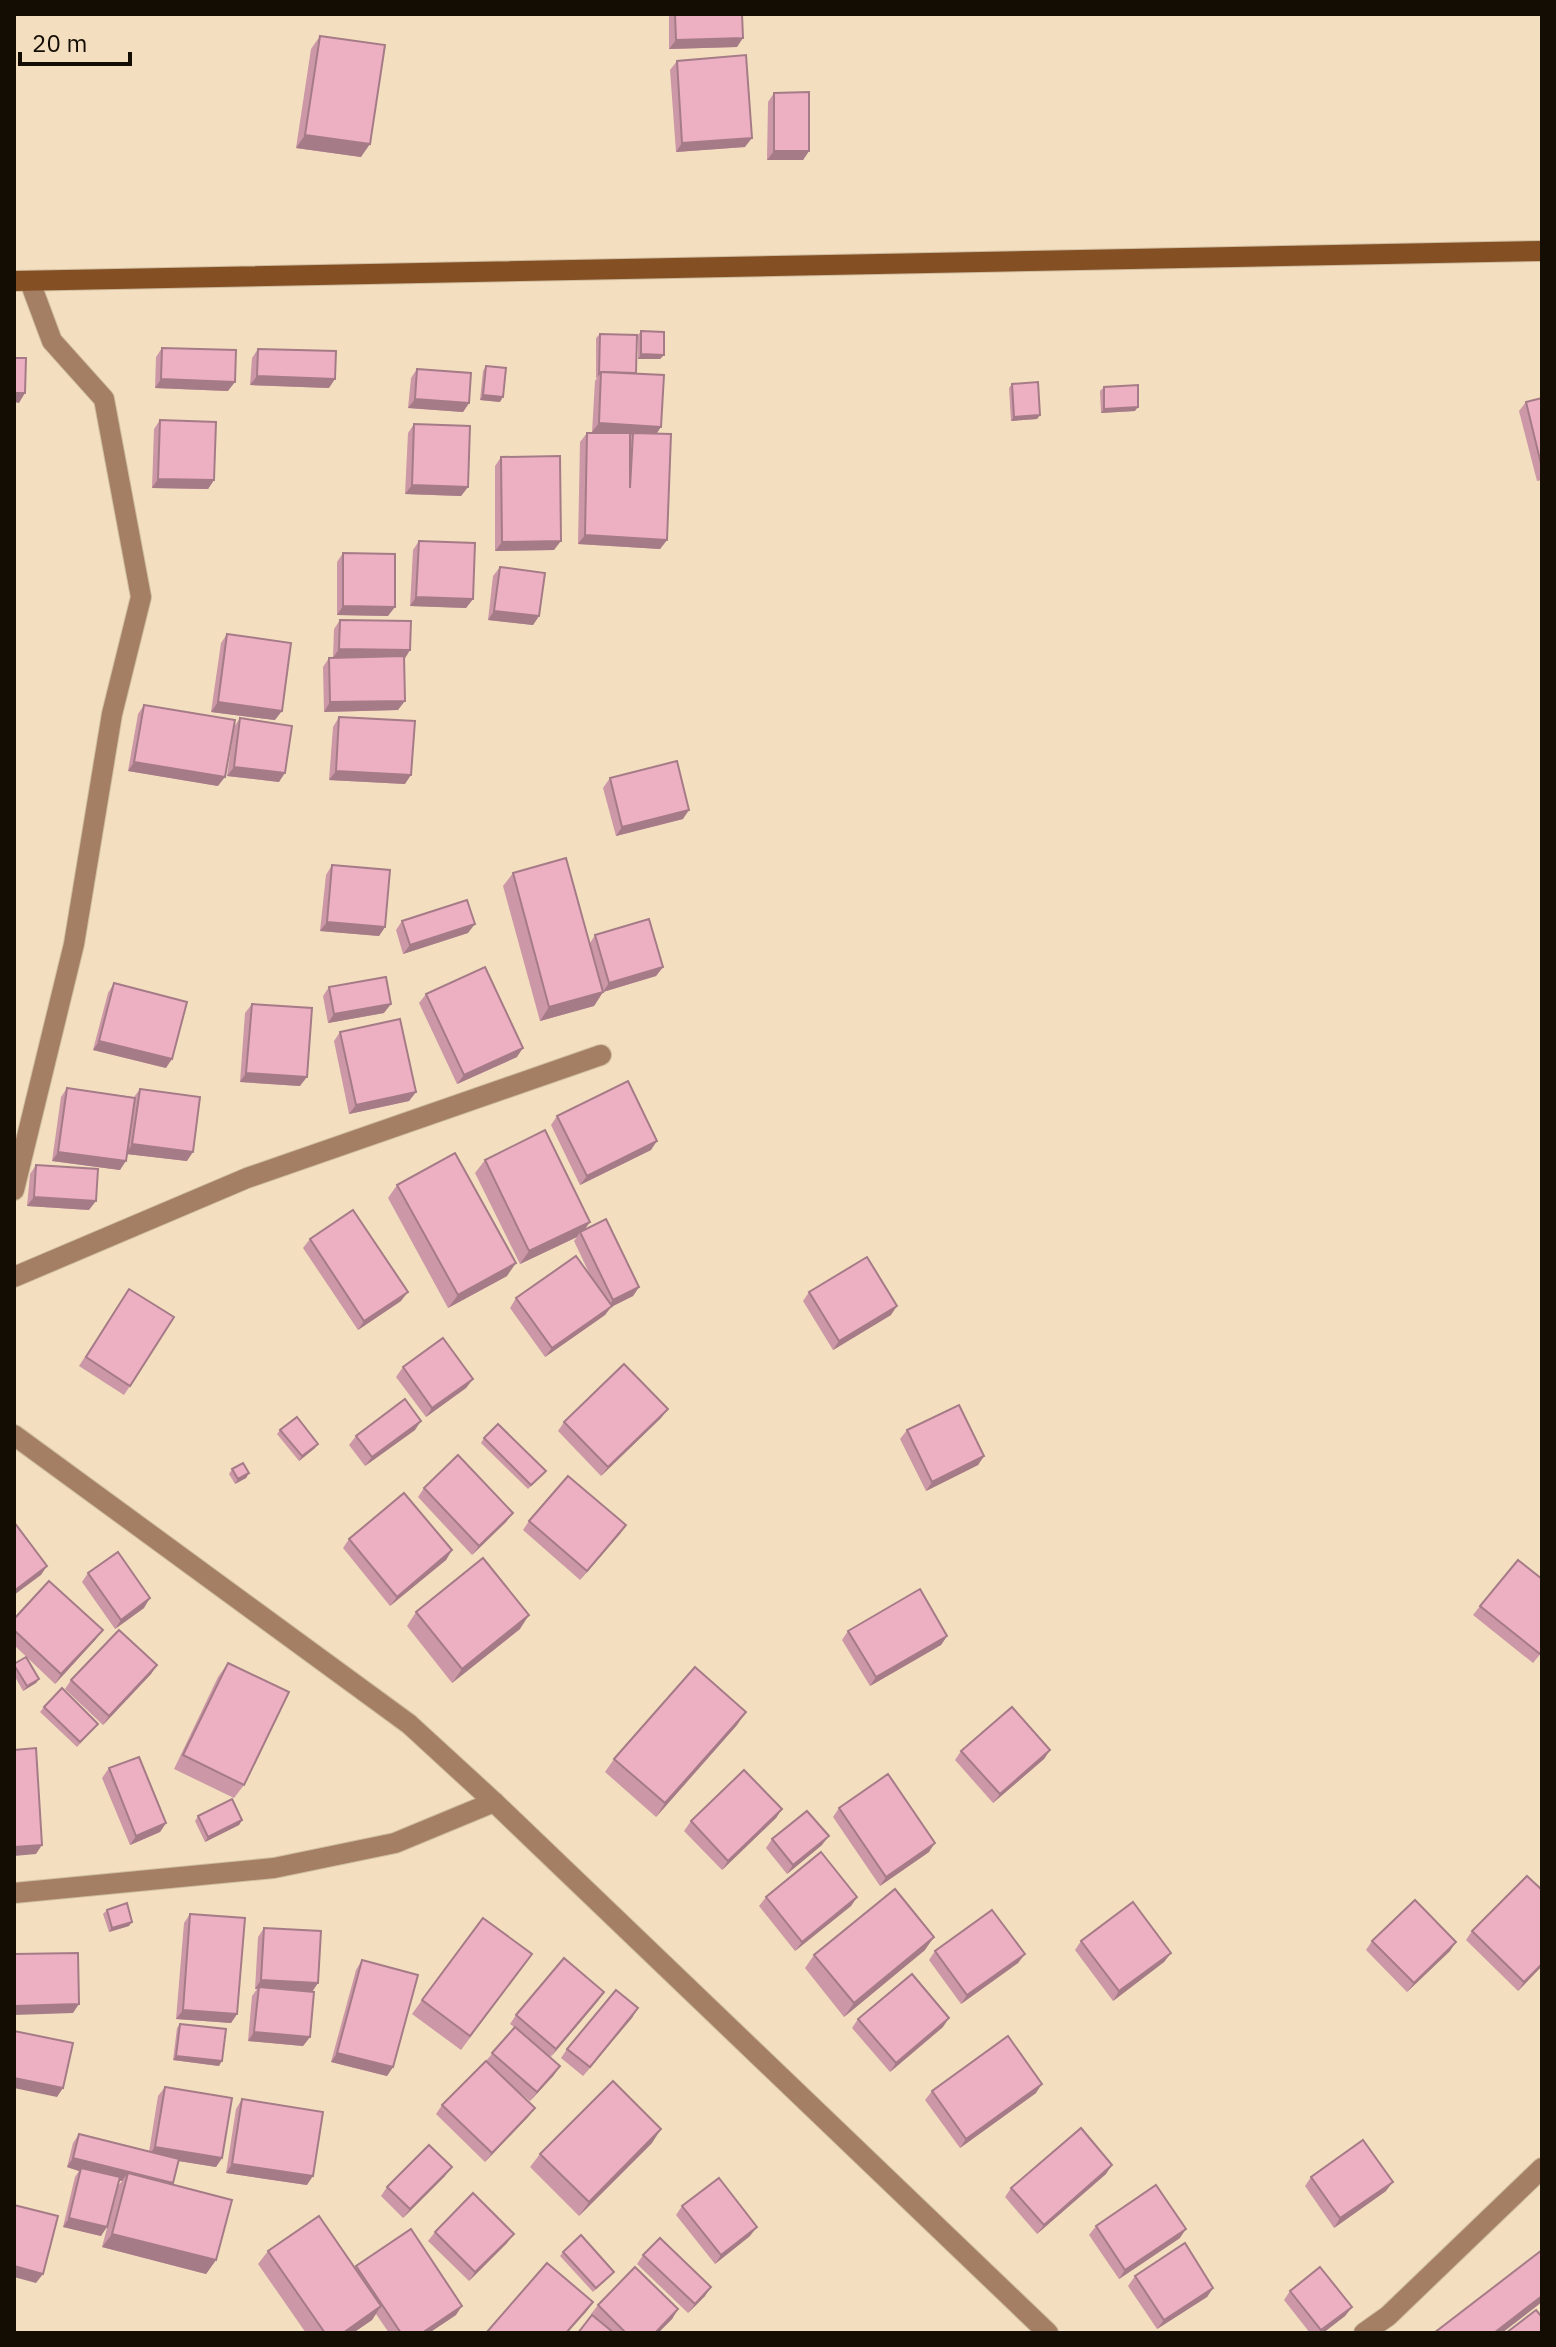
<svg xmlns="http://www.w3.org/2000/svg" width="1556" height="2347" viewBox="0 0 1556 2347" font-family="'IBM Plex Sans',sans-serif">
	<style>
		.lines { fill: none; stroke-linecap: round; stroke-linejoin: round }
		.minor-casing { stroke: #cfbda1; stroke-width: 22 }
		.secondary-casing { stroke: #cfbda1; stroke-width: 22 }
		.minor { stroke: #a47f64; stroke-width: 20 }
		.secondary { stroke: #844f23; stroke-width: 20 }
		.wall { fill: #cc97a7 }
		.shaded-wall { fill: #a67b88 }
		.building { fill: #edb0c2; stroke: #a67b88; stroke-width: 2 }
	</style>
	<rect width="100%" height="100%" fill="#f3dfbf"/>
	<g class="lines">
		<g class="minor-casing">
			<g id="minor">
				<polyline points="14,1190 74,944 112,714 141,597 104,399 52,341 30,282"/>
				<polyline points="14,1277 247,1178 601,1055"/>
				<polyline points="14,1435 409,1724 494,1802 1048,2333"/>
				<polyline points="14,1893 274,1868 395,1843 494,1802"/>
				<polyline points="1364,2333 1388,2316 1542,2168"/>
			</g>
		</g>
		<g class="secondary-casing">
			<polyline id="secondary" points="14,281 1542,251"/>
		</g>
		<use href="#minor" class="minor"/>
		<use href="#secondary" class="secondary"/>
	</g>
	<g class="wall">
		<polygon points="669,14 742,14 737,47 669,49"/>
		<polygon points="320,36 361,157 296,148 311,49"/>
		<polygon points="677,61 745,147 676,152 670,70"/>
		<polygon points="774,93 809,151 803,160 767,160 768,102"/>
		<polygon points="641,331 664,355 660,359 638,359 638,335"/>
		<polygon points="600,334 636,373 656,434 667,540 660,549 578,544 580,442 587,433 608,433 592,432 595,381 597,378 596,378 596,338"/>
		<polygon points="162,348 228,391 155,388 156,357"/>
		<polygon points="258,349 329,388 250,385 252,358"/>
		<polygon points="486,366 500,402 480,400 483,371"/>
		<polygon points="417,369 469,403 463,412 408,408 411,378"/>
		<polygon points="1012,384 1040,415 1037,419 1011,421 1009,388"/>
		<polygon points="1104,387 1135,411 1101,413 1100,391"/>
		<polygon points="1542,398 1542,480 1537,481 1519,411 1526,402"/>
		<polygon points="160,420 214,480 208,489 152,488 154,429"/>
		<polygon points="414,424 468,487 461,496 405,494 408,433"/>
		<polygon points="501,457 554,550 495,551 495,466"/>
		<polygon points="419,541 473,599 466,608 410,606 413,550"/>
		<polygon points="343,553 388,616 337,615 337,562"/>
		<polygon points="500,567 539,616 533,625 488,620 493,576"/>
		<polygon points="340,620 410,650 404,659 398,710 324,712 323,667 329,658 333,658 334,629"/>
		<polygon points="227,634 275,720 211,712 221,643"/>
		<polygon points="144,705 218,786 128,771 138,714"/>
		<polygon points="339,717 405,784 329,780 333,727"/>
		<polygon points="240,718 279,782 227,776 234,727"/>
		<polygon points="610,778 683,819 616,836 603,788"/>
		<polygon points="332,865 385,927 379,936 320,931 326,875"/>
		<polygon points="513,873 590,943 595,935 663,967 656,976 603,992 594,1006 540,1021 503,886"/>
		<polygon points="402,921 468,933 403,954 396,930"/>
		<polygon points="114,983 166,1068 93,1050 108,993"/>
		<polygon points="329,987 384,1013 328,1023 323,996"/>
		<polygon points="426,994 517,1057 457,1084 419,1003"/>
		<polygon points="252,1004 300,1086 240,1082 245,1013"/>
		<polygon points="340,1032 416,1092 409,1101 349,1114 334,1041"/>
		<polygon points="67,1088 134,1097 140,1089 187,1161 127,1154 120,1170 52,1161 61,1097"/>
		<polygon points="557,1116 651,1150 580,1185 551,1125"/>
		<polygon points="485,1160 590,1222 584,1230 639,1287 633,1296 611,1307 605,1315 545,1357 510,1308 516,1298 591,1277 574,1241 577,1237 520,1264 475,1173"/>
		<polygon points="36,1165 89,1210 27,1206 30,1174"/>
		<polygon points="397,1185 507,1276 448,1308 388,1198"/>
		<polygon points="310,1239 401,1301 358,1330 303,1248"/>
		<polygon points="809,1292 891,1315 833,1350 803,1301"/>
		<polygon points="123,1298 130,1386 124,1395 79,1366"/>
		<polygon points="403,1367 473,1379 466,1388 426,1417 396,1377"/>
		<polygon points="668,1409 661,1418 601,1476 558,1431 564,1422"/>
		<polygon points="280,1430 315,1448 299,1461 277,1434"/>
		<polygon points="415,1430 365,1466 349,1445 356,1436"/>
		<polygon points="907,1430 984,1456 978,1465 926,1491 900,1439"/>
		<polygon points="484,1438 543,1475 528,1489 481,1443"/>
		<polygon points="232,1469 249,1473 246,1478 235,1484 229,1474"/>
		<polygon points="424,1488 513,1513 506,1522 472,1555 418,1497"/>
		<polygon points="529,1521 626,1525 580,1580 523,1530"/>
		<polygon points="349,1539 452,1550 446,1560 390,1606 343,1548"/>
		<polygon points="88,1573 144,1608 115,1629 82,1582"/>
		<polygon points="1480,1606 1542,1652 1533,1663 1473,1615"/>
		<polygon points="416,1612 520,1629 452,1683 407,1626"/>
		<polygon points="14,1619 96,1639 55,1684 14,1645"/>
		<polygon points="848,1631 947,1636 941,1645 870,1686 842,1640"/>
		<polygon points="228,1663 244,1785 234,1798 174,1769 218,1677"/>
		<polygon points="14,1664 39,1679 36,1683 23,1691 14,1675"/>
		<polygon points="157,1665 151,1674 103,1725 65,1689 71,1680"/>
		<polygon points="44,1707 98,1724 77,1747 40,1712"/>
		<polygon points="737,1725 656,1817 605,1772 614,1759"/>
		<polygon points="1050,1750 1044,1759 993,1803 955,1760 961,1751"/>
		<polygon points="109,1768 166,1823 160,1832 130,1845 102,1778"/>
		<polygon points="839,1808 929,1852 880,1886 833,1817"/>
		<polygon points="782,1809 776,1818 722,1870 684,1831 691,1821"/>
		<polygon points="198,1816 242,1820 239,1825 205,1842 195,1821"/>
		<polygon points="772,1839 822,1845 787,1874 766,1848"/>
		<polygon points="766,1897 857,1897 851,1906 795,1951 759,1906"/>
		<polygon points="107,1910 129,1926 109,1932 103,1914"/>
		<polygon points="190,1914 237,2014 231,2023 176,2019 184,1923"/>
		<polygon points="264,1928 312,1992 310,2037 303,2046 248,2041 252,1996 257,1989 255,1989 258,1937"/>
		<polygon points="1472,1931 1542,1966 1518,1991 1466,1940"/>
		<polygon points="1081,1941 1171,1953 1164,1962 1113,2001 1075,1950"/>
		<polygon points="1372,1941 1450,1951 1407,1992 1366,1950"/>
		<polygon points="925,1950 844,2017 805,1968 814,1955"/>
		<polygon points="935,1951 1025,1954 1018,1963 961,2004 929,1960"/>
		<polygon points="532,1954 461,2050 412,2014 422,2000"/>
		<polygon points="362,1960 393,2067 387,2076 331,2062 356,1970"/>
		<polygon points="604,1992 550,2057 554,2075 530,2101 507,2082 535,2108 528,2117 485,2162 436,2114 442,2105 486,2061 514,2027 510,2024 516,2015"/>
		<polygon points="638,2008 583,2076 561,2058 567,2049"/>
		<polygon points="858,2019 943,2027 890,2072 852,2028"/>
		<polygon points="180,2024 219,2066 173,2060 177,2028"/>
		<polygon points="165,2087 222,2158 216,2167 178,2161 172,2184 216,2260 206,2274 102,2247 118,2186 122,2181 119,2180 101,2236 63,2227 75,2177 79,2171 67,2167 73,2143 79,2134 149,2152 158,2096"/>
		<polygon points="932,2091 1036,2093 960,2148 925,2100"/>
		<polygon points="242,2099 307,2185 226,2173 236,2109"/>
		<polygon points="652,2143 579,2216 530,2167 540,2154"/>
		<polygon points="1106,2174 1037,2234 1005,2197 1011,2188"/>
		<polygon points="445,2176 403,2218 381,2196 387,2187"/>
		<polygon points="1311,2177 1386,2191 1334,2228 1305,2186"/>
		<polygon points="682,2206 750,2236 715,2264 676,2215"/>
		<polygon points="1096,2226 1180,2238 1119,2279 1089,2235"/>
		<polygon points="435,2232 507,2243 469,2281 428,2241"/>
		<polygon points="268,2251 355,2268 356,2266 456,2315 429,2333 389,2333 376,2314 372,2320 353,2333 306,2333 258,2264"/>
		<polygon points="563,2252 611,2276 593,2292 560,2256"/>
		<polygon points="643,2255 705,2296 688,2313 637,2264"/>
		<polygon points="1135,2276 1213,2288 1207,2297 1157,2329 1128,2286"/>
		<polygon points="1290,2291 1352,2307 1345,2316 1323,2333 1310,2333 1284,2300"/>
		<polygon points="598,2305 678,2309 672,2319 658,2333 578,2333 593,2316 591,2314"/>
	</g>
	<g class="shaded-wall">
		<polygon points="743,38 737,47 669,49 676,40"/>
		<polygon points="305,135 370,144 361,157 296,148"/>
		<polygon points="752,138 745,147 676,152 682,143"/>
		<polygon points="774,151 809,151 803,160 767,160"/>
		<polygon points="641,354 664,355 660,359 638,359"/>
		<polygon points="257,376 335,379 329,388 250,385"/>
		<polygon points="161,379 235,382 228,391 155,388"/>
		<polygon points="14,393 25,393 19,403 14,402"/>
		<polygon points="483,395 503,397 500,402 480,400"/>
		<polygon points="415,399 469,403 463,412 408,408"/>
		<polygon points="1138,407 1135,411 1101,413 1104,409"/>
		<polygon points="1040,415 1037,419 1011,421 1014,417"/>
		<polygon points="599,423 661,427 655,436 592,432"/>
		<polygon points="158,479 214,480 208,489 152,488"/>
		<polygon points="412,485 468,487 461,496 405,494"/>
		<polygon points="585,535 667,540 660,549 578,544"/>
		<polygon points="561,541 554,550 495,551 502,542"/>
		<polygon points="416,597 473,599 466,608 410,606"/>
		<polygon points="343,606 395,607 388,616 337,615"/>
		<polygon points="494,611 539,616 533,625 488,620"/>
		<polygon points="339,649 410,650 404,660 333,658"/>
		<polygon points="405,701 398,710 324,712 330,702"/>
		<polygon points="218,702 282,711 275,720 211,712"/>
		<polygon points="134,762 225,777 218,786 128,771"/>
		<polygon points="234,767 285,773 279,782 227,776"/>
		<polygon points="336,771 411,775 405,784 329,780"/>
		<polygon points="689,810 683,819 616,836 622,827"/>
		<polygon points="327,922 385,927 379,936 320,931"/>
		<polygon points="475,924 468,933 403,954 410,945"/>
		<polygon points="663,967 656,976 603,992 609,983"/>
		<polygon points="603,992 594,1006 540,1021 549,1007"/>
		<polygon points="391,1004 384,1013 328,1023 334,1014"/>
		<polygon points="99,1041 172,1059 166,1068 93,1050"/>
		<polygon points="523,1048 517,1057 457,1084 464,1075"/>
		<polygon points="246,1073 307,1077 300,1086 240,1082"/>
		<polygon points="416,1092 409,1101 349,1114 356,1105"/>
		<polygon points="657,1141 651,1150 580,1185 587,1176"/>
		<polygon points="132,1144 193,1152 187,1161 126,1154"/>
		<polygon points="58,1152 126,1161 120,1170 52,1161"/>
		<polygon points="34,1197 96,1201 89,1210 27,1206"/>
		<polygon points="590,1222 581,1234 580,1232 577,1237 520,1264 529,1251"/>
		<polygon points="516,1263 507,1276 448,1308 458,1295"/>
		<polygon points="639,1287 633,1296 611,1307 605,1315 545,1357 552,1348 607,1309 613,1300"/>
		<polygon points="408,1292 401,1301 358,1330 364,1321"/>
		<polygon points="897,1306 891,1315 833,1350 839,1341"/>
		<polygon points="473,1379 466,1388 426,1417 432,1408"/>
		<polygon points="668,1409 661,1418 601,1476 608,1467"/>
		<polygon points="421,1421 415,1430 365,1466 372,1457"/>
		<polygon points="318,1444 315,1448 299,1461 302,1456"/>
		<polygon points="984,1456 978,1465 926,1491 932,1482"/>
		<polygon points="249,1473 246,1478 235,1484 238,1479"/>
		<polygon points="513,1513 506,1522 472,1555 479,1546"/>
		<polygon points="626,1525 620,1534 580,1580 587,1571"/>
		<polygon points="452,1550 446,1560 390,1606 397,1597"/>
		<polygon points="47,1566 41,1575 14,1595 14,1591"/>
		<polygon points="150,1598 144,1608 115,1629 121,1620"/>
		<polygon points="529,1615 520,1629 452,1683 462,1669"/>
		<polygon points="103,1630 96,1639 55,1684 61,1674"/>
		<polygon points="947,1636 941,1645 870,1686 876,1677"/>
		<polygon points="157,1665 151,1674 103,1725 109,1716"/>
		<polygon points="39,1679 36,1683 23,1691 27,1686"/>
		<polygon points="746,1712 737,1725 656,1817 665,1803"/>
		<polygon points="1050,1750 1044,1759 993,1803 1000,1794"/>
		<polygon points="782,1809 776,1818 722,1870 728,1861"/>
		<polygon points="242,1820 239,1825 205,1842 208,1837"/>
		<polygon points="166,1823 160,1832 130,1845 136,1836"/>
		<polygon points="829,1836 822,1845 787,1874 793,1865"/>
		<polygon points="935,1843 929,1852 880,1886 886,1877"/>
		<polygon points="42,1845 36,1854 14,1856 14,1847"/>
		<polygon points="857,1897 851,1906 795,1951 802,1942"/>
		<polygon points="132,1922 129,1926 109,1932 112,1928"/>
		<polygon points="934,1937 925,1950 844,2017 854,2003"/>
		<polygon points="1456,1942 1450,1951 1407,1992 1414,1983"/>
		<polygon points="1171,1953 1164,1962 1113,2001 1119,1991"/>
		<polygon points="1025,1954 1018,1963 961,2004 967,1995"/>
		<polygon points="1542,1964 1542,1966 1518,1991 1524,1982"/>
		<polygon points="261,1980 318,1983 312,1992 259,1987 257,1989 255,1989"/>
		<polygon points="604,1992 598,2001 550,2058 556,2049"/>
		<polygon points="79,2004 73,2013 14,2015 14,2006"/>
		<polygon points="638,2008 632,2018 583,2076 590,2067"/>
		<polygon points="183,2010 237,2014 231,2023 176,2019"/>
		<polygon points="949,2018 943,2027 890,2072 896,2063"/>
		<polygon points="254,2032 310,2037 303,2046 248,2041"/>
		<polygon points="337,2053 393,2067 387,2076 331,2062"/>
		<polygon points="176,2056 222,2061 219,2066 173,2060"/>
		<polygon points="560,2066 554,2075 530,2101 537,2092"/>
		<polygon points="14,2078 63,2088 57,2097 14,2088"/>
		<polygon points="1042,2084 1036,2093 960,2148 966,2139"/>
		<polygon points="535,2108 528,2117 485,2162 492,2153"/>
		<polygon points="661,2129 652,2143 579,2216 589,2202"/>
		<polygon points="155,2147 222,2158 216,2167 148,2156"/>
		<polygon points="73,2158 173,2183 128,2173 122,2181 81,2171 81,2168 79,2171 67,2167"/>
		<polygon points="232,2164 313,2176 307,2185 226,2173"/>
		<polygon points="1112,2165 1106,2174 1037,2234 1044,2225"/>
		<polygon points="452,2167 445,2176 403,2218 410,2209"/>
		<polygon points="1393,2182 1386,2191 1334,2228 1340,2218"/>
		<polygon points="69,2218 107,2227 101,2236 63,2227"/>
		<polygon points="757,2227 750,2236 715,2264 721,2255"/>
		<polygon points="1186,2229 1180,2238 1119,2279 1125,2270"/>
		<polygon points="112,2234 216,2260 206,2274 102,2247"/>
		<polygon points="514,2234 507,2243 469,2281 475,2272"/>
		<polygon points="14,2266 43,2274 36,2283 14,2277"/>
		<polygon points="711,2287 705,2296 688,2313 695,2304"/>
		<polygon points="1213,2288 1207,2297 1157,2329 1164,2320"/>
		<polygon points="1542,2296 1542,2302 1502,2333 1494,2333"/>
		<polygon points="593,2302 586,2312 567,2333 566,2333"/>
		<polygon points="381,2306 372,2320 353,2333 343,2333"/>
		<polygon points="462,2306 456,2315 429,2333 422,2333"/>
		<polygon points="1352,2307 1345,2316 1323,2333 1319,2333"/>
		<polygon points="678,2309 672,2319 658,2333 655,2333"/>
	</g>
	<g class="building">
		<polygon points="675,14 742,14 743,38 676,40"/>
		<polygon points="320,36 385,45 370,144 305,135"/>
		<polygon points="746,55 752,138 682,143 677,61"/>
		<polygon points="809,92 809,151 774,151 774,93"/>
		<polygon points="641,331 664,332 664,355 641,354"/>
		<polygon points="600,334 637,335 636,373 601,372 599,374"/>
		<polygon points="162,348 236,350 235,382 161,379"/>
		<polygon points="258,349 336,351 335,379 257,376"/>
		<polygon points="14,358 26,358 25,393 14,393"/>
		<polygon points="486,366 506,368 503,397 483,395"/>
		<polygon points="417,369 471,373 469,403 415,399"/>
		<polygon points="601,372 664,375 661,427 599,423"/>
		<polygon points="1038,382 1040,415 1014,417 1012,384"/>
		<polygon points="1138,385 1138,407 1104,409 1104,387"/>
		<polygon points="1542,398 1542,468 1526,402"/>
		<polygon points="160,420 216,422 214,480 158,479"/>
		<polygon points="414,424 470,426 468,487 412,485"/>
		<polygon points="587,433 630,433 630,488 633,433 671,434 667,540 585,535"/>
		<polygon points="560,456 561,541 502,542 501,457"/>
		<polygon points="419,541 475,543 473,599 416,597"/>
		<polygon points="343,553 395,554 395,607 343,606"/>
		<polygon points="500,567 545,573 539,616 494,611"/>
		<polygon points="340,620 411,621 410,650 339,649"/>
		<polygon points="227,634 291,643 282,711 218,702"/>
		<polygon points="404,656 405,701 330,702 329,658"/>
		<polygon points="144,705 235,720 225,777 134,762"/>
		<polygon points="339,717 415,721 411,775 336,771"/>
		<polygon points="240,718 292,726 285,773 234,767"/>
		<polygon points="677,761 689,810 622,827 610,778"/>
		<polygon points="566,858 603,992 549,1007 513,873"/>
		<polygon points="332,865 390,870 385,927 327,922"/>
		<polygon points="467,900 475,924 410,945 402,921"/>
		<polygon points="649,919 663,967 609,983 595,935"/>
		<polygon points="485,967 523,1048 464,1075 426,994"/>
		<polygon points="386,977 391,1004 334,1014 329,987"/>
		<polygon points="114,983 187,1002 172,1059 99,1041"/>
		<polygon points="252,1004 312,1008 307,1077 246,1073"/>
		<polygon points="400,1019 416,1092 356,1105 340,1032"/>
		<polygon points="628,1081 657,1141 587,1176 557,1116"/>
		<polygon points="67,1088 135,1098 126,1161 58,1152"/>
		<polygon points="140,1089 200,1097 193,1152 132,1144"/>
		<polygon points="545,1130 590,1222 529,1251 485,1160"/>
		<polygon points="455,1153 516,1263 458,1295 397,1185"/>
		<polygon points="36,1165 98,1169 96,1201 34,1197"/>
		<polygon points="353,1210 408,1292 364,1321 310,1239"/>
		<polygon points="606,1219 639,1287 613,1300 580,1232"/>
		<polygon points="576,1256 612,1306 552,1348 516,1298"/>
		<polygon points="867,1257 897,1306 839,1341 809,1292"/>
		<polygon points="129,1289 174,1317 130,1386 86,1357"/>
		<polygon points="443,1338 473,1379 432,1408 403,1367"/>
		<polygon points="624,1364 668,1409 608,1467 564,1422"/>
		<polygon points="405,1399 421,1421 372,1457 356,1436"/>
		<polygon points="959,1405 984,1456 932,1482 907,1430"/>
		<polygon points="297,1417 318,1444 302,1456 280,1430"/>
		<polygon points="498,1424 546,1471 531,1485 484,1438"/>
		<polygon points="458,1455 513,1513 479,1546 424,1488"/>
		<polygon points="243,1463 249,1473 238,1479 232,1469"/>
		<polygon points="568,1476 626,1525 587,1571 529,1521"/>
		<polygon points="404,1493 452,1550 397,1597 349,1539"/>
		<polygon points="14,1522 47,1566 14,1591"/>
		<polygon points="118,1552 150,1598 121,1620 88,1573"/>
		<polygon points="483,1558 529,1615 462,1669 416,1612"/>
		<polygon points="1518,1560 1542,1579 1542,1650 1540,1654 1480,1606"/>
		<polygon points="49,1581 103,1630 61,1674 14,1630 14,1619"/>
		<polygon points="920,1589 947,1636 876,1677 848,1631"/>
		<polygon points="119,1630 157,1665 109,1716 71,1680"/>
		<polygon points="26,1657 39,1679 27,1686 14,1665 14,1664"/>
		<polygon points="228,1663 289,1692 244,1785 183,1755"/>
		<polygon points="695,1667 746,1712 665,1803 614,1759"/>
		<polygon points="62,1688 98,1724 80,1742 44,1707"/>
		<polygon points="1012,1707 1050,1750 1000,1794 961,1751"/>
		<polygon points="36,1748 42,1845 14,1847 14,1750"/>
		<polygon points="139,1757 166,1823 136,1836 109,1768"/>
		<polygon points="744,1770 782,1809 728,1861 691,1821"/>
		<polygon points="888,1774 935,1843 886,1877 839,1808"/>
		<polygon points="232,1799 242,1820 208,1837 198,1816"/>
		<polygon points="807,1811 829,1836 793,1865 772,1839"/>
		<polygon points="821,1852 857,1897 802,1942 766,1897"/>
		<polygon points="1527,1876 1542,1890 1542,1964 1524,1982 1472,1931"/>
		<polygon points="895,1889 934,1937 854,2003 814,1955"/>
		<polygon points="1415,1900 1456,1942 1414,1983 1372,1941"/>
		<polygon points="1133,1902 1171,1953 1119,1991 1081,1941"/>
		<polygon points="127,1903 132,1922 112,1928 107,1910"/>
		<polygon points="992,1910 1025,1954 967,1995 935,1951"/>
		<polygon points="190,1914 245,1918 237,2014 183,2010"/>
		<polygon points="483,1918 532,1954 470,2036 422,2000"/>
		<polygon points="264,1928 321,1931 318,1983 261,1980"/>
		<polygon points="78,1953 79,2004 14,2006 14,1954"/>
		<polygon points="564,1958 604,1992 556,2049 516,2015"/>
		<polygon points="362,1960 418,1975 393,2067 337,2053"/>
		<polygon points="912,1974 949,2018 896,2063 858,2019"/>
		<polygon points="259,1987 314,1992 310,2037 254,2032"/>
		<polygon points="616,1990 638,2008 590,2067 567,2049"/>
		<polygon points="180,2024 226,2029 222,2061 176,2056"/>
		<polygon points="515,2027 560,2066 537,2092 492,2053"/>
		<polygon points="14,2031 73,2043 63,2088 14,2078"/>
		<polygon points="1008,2036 1042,2084 966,2139 932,2091"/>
		<polygon points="486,2061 535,2108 492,2153 442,2105"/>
		<polygon points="613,2081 661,2129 589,2202 540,2154"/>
		<polygon points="165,2087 232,2098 222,2158 155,2147"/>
		<polygon points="242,2099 323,2112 313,2176 232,2164"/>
		<polygon points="1081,2128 1112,2165 1044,2225 1011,2188"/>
		<polygon points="79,2134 179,2159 173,2183 73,2158"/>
		<polygon points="1363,2140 1393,2182 1340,2218 1311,2177"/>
		<polygon points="429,2145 452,2167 410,2209 387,2187"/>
		<polygon points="81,2168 120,2177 107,2227 69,2218"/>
		<polygon points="128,2173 232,2200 216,2260 112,2234"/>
		<polygon points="719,2178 757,2227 721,2255 682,2206"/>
		<polygon points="1156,2185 1186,2229 1125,2270 1096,2226"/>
		<polygon points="473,2193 514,2234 475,2272 435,2232"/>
		<polygon points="14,2205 58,2216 43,2274 14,2266"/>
		<polygon points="319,2216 381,2306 343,2333 325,2333 268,2251"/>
		<polygon points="411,2229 462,2306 422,2333 401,2333 356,2266"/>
		<polygon points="581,2235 614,2272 596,2288 563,2252"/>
		<polygon points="660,2238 711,2287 695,2304 643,2255"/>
		<polygon points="1185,2243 1213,2288 1164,2320 1135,2276"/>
		<polygon points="1542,2250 1542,2296 1494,2333 1434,2333"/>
		<polygon points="547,2263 593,2302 566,2333 486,2333"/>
		<polygon points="635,2267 678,2309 655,2333 626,2333 598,2305"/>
		<polygon points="1320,2267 1352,2307 1321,2330 1290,2291"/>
		<polygon points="1536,2310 1542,2317 1542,2333 1506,2333"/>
		<polygon points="592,2315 614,2333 578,2333"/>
	</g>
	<rect width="1556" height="2347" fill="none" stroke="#140d04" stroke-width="32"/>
	<path d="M20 52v12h110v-12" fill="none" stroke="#140d04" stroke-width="4"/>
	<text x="32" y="52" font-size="24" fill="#140d04" stroke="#f3dfbf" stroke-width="6" paint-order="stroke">20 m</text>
</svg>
